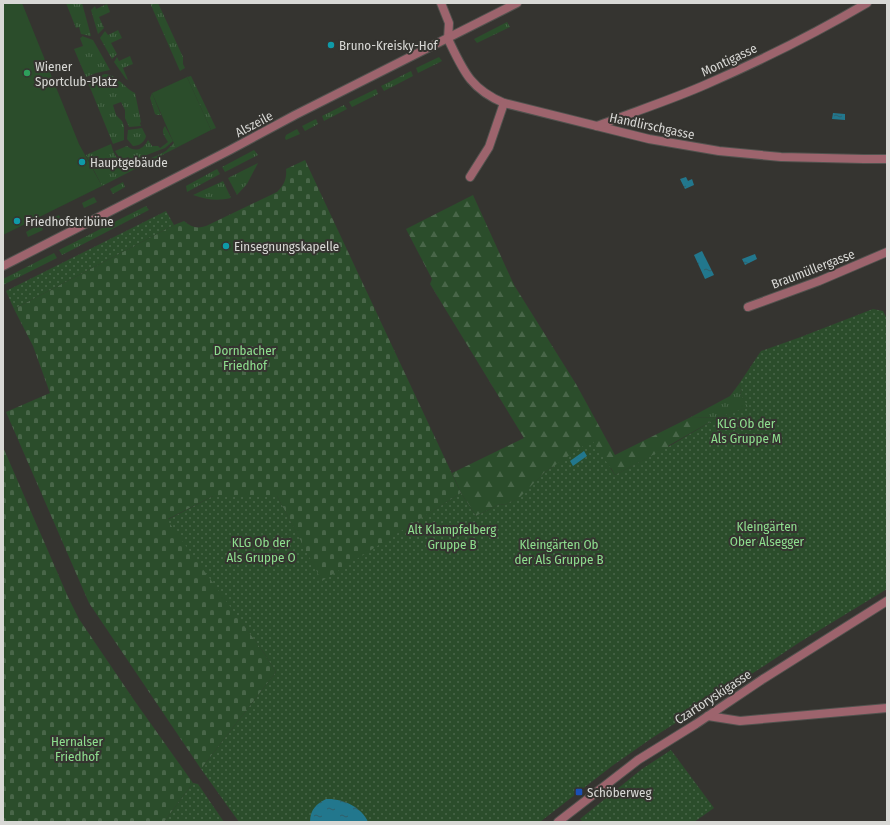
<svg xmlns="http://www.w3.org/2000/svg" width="890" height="825" viewBox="0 0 890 825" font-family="'Fira Sans Condensed',sans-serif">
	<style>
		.grass { fill: url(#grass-tufts) }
		.forest { fill: url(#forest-firs) }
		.cemetery { fill: url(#cemetery-stones) }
		.park { fill: url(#park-dots) }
		.pitch { fill: #2b4d2b }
		.water { fill: url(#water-ripples) }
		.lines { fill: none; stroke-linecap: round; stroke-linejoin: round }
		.street-casing { stroke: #52524e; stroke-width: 10 }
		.street { stroke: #9d646d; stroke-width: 8 }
		.culture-dot { fill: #0f9aa8; stroke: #353430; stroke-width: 1.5 }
		.leisure-dot { fill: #2e9e5b; stroke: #353430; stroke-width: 1.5 }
		.transit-dot { fill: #1a4fb4; stroke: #353430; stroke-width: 1.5 }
		.labels { text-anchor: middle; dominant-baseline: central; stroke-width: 4; stroke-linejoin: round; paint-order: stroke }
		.poi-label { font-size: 13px; fill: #d8d8d5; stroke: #353430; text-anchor: start }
		.street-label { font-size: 13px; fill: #d8d8d5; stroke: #353430 }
		.park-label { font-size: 13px; fill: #8ede8e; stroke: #353430 }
	</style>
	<defs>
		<pattern id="grass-tufts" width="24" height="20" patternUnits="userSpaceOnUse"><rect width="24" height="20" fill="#2b4d2b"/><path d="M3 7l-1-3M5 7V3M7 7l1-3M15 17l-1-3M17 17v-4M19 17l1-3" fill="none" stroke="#496649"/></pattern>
		<pattern id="forest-firs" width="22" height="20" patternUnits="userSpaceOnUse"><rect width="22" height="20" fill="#2b4d2b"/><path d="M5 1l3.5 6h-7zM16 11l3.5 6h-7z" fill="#496649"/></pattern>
		<pattern id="cemetery-stones" width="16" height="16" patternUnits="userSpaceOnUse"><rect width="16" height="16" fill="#2b4d2b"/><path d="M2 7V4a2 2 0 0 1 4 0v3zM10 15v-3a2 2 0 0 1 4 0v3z" fill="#496649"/></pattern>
		<pattern id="park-dots" width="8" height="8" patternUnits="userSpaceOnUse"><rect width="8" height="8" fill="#2b4d2b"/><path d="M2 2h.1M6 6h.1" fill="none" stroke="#496649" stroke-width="1.8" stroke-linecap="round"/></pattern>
		<pattern id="water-ripples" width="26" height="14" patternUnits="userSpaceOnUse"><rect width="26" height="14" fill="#22778d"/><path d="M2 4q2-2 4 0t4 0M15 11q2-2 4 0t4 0" fill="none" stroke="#305f6a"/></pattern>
	</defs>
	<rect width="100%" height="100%" fill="#353430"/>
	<g class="grass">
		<polygon points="66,3 82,3 91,36 81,34 79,27 76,28"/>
		<polygon points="150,3 158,3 183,57 183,64 185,68 180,71"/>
		<polygon points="107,4 110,12 99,17 104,28 98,34 91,10 95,6 96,9"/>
		<polygon points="507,22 510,27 477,43 474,39"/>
		<polygon points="118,30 122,38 111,43 117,54 112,59 100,38 105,31 108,35"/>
		<polygon points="82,36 93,40 110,70 96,73 86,77 74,49 83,46 80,38 82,37"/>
		<polygon points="130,56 133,64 123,68 128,80 126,79 114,62 117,57 119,61"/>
		<polygon points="439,57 442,61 418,73 416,68"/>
		<polygon points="411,71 413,76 384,91 381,86"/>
		<path d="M105,74c13,1 19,14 30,19l6,29 -1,1 1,3 -12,1 -4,-9v-8l-4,-8 -8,3 3,10 6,6 2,5v14l-11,4 -26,-64z"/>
		<polygon points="191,76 216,128 211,130 187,77"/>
		<polygon points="376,89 378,94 352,107 349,102"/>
		<polygon points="152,93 161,115 157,115 155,114 150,98"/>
		<polygon points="344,105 347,109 324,121 322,116"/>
		<polygon points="316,119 318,124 305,131 302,126"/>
		<path d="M165,126l8,15 -8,7 -34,13c-8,0 -12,-3 -16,-10l12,-5c8,7 17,3 21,-6l4,6h6l2,2 8,-6c-3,-5 -8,-11 -3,-16z"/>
		<path d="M142,128l4,8c-1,6 -7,10 -13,10l-6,-7 1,-9z"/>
		<polygon points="297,129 300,134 286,140 285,138 286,135"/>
		<path d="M174,143l2,5 -74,38 -16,-31 25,-11c2,8 6,18 14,20 8,2 36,-9 42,-14 2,-2 5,-5 7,-7z"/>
		<polygon points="254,150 258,155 225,172 222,167"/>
		<polygon points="258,163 247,184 237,195 228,178"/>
		<polygon points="217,169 220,174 187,192 186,186"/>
		<path d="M223,181l8,17c-13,3 -24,2 -38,-3z"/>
		<polygon points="123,182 125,187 113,194 110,189"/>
		<polygon points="94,197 97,202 84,208 82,203"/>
		<polygon points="146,206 149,210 62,255 59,250"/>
		<polygon points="59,215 61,220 48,227 45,222"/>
		<polygon points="40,224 43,230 28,237 26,232"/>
		<polygon points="54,253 57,258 3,285 3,279"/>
		<polygon points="739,384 742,391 740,393 749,407 717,418 691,417 730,396"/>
	</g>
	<polygon class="forest" points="473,195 514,285 576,384 615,455 691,417 717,418 668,446 669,447 615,475 611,468 554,466 545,472 520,498 504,505 500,504 476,516 461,493 452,473 524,438 430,284 432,279 406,229"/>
	<g class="cemetery">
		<path d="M305,160l156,333 -139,89 -45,-86h-64l-45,23 96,134 12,19 -75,97 -112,-166 -83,-191 44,-19 -17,-47 -19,-37 160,-84 10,-4c7,6 13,8 22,5l71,-34c7,-7 10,-13 9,-23z"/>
		<polygon points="3,447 68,597 79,619 134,700 193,783 164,822 3,822"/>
	</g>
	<g class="park">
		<polygon points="166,211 174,225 14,309 6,291"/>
		<polygon points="873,309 883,311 887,319 887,589 800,642 726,691 652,738 612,766 540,822 239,822 201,769 276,672 264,653 167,520 213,496 277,496 322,581 461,493 476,516 500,504 504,505 519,498 545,472 592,440 615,475 668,447 717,418 748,407 740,393 742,391 739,384 761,351 798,338"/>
		<polygon points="671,750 714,808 694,822 583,822 580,819 642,769"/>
		<polygon points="193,783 198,784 224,822 164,822"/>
	</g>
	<g class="pitch">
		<polygon points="3,3 22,3 79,144 102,186 3,235"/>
		<polygon points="187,77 211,130 176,148 152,93"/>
	</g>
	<g class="water">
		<polygon points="833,113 845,114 845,120 832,119"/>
		<polygon points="686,177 688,181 692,179 694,185 685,189 680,179"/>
		<polygon points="702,251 714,275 705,279 694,255"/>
		<polygon points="755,254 757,259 745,265 742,259"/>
		<polygon points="584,451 587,456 573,466 570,461"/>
		<path d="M326,799c16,-1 36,8 42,23h-58c0,-12 6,-18 16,-23z"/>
	</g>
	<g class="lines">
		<g class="street-casing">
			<g id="street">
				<polyline points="441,3 449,23 448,39"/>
				<path d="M448,39c15,31 22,50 56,64l145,36 70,12 62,6 83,2h23"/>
				<path d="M597,126c36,-14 74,-26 110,-42 55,-24 109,-51 160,-81"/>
				<polyline points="470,177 489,147 504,103"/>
				<polyline points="3,266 230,150 295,115 517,3"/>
				<polyline points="748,307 819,281 887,252"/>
				<polyline points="708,716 740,721 887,708"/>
				<polyline points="558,822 638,760 696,724 763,679 887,601"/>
			</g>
		</g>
		<use href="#street" class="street"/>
	</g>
	<g class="culture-dot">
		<circle cx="331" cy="45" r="4"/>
		<circle cx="82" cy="162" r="4"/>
		<circle cx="17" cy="221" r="4"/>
		<circle cx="226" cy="246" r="4"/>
	</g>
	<circle class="leisure-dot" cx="27" cy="73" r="4"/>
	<rect class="transit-dot" x="575" y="788" width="8" height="8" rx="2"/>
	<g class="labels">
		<g class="poi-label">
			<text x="339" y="45">Bruno-Kreisky-Hof</text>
			<text x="35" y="66">Wiener<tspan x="35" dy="15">Sportclub-Platz</tspan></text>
			<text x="90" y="162">Hauptgebäude</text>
			<text x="25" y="221">Friedhofstribüne</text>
			<text x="234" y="246">Einsegnungskapelle</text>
			<text x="587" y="792">Schöberweg</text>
		</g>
		<g class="street-label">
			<text transform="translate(729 60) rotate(-25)">Montigasse</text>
			<text transform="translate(254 124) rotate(-28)">Alszeile</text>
			<text transform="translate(652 126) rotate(12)">Handlirschgasse</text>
			<text transform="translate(813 269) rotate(-21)">Braumüllergasse</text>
			<text transform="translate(713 697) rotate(-33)">Czartoryskigasse</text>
		</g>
		<g class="park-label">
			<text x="245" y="350">Dornbacher<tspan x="245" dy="15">Friedhof</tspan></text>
			<text x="746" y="423">KLG Ob der<tspan x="746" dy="15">Als Gruppe M</tspan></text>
			<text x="767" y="526">Kleingärten<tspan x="767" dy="15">Ober Alsegger</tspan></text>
			<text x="452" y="529">Alt Klampfelberg<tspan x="452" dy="15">Gruppe B</tspan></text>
			<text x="261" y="542">KLG Ob der<tspan x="261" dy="15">Als Gruppe O</tspan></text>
			<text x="559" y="544">Kleingärten Ob<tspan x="559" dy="15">der Als Gruppe B</tspan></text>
			<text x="77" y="741">Hernalser<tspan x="77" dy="15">Friedhof</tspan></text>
		</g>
	</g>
	<rect width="890" height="825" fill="none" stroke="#d8d8d5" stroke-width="8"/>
</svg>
